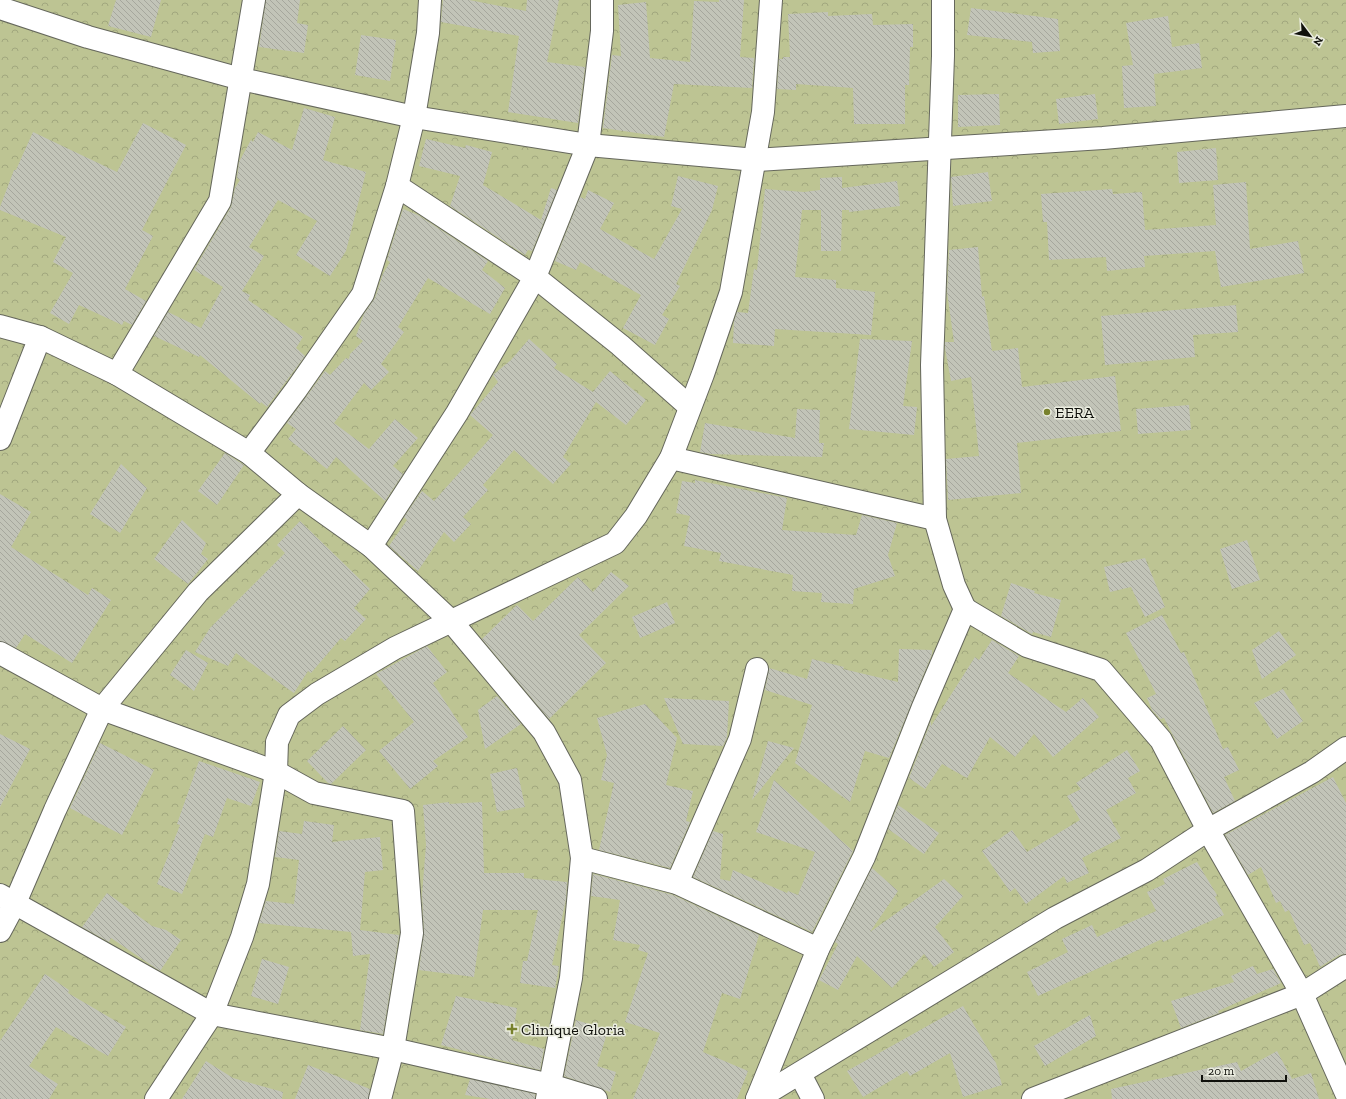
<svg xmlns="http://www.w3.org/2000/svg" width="1346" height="1099" viewBox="0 0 1346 1099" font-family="'Zilla Slab',serif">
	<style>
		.park { fill: url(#park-crowns) }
		.building { fill: url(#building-back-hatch) }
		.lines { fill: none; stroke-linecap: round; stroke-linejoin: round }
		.minor-casing { stroke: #65675c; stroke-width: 24 }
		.minor { stroke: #fff; stroke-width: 22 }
		.poi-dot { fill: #78812c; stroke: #ebede0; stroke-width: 1.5 }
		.labels { text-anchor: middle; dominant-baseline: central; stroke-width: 3; stroke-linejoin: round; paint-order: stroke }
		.poi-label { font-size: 16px; fill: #10110c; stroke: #ebede0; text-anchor: start }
	</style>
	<defs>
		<pattern id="park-crowns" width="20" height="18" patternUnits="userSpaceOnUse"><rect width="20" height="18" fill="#bdc493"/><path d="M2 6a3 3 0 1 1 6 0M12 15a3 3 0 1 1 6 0" fill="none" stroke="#a1a77e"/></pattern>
		<pattern id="building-back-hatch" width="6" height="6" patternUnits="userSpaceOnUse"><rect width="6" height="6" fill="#c2c4b8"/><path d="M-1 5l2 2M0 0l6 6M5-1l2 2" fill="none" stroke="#a6a79d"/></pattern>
	</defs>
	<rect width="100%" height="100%" fill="#ebede0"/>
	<rect class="park" x="0" y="0" width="1346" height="1099"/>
	<g class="building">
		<polygon points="116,0 161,0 151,37 108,26"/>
		<polygon points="266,0 300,0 297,23 308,25 304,53 259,47"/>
		<polygon points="443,0 469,0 526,11 527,0 559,0 547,62 585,67 578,123 508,112 519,36 441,22"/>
		<polygon points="719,0 744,0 740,57 754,58 752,88 674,84 664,137 603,128 612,55 621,56 618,5 646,2 650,58 690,62 694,1 719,2"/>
		<polygon points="971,8 1058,19 1060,51 1033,53 1032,42 967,35"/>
		<polygon points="828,12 828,16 872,14 873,25 913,24 913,47 910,47 909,85 905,85 905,124 854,124 853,88 796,84 796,90 777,89 779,59 783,59 783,57 790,57 788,14"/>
		<polygon points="1168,16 1172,47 1199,43 1202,68 1154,74 1156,106 1124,108 1122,66 1133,65 1126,23"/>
		<polygon points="361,35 396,40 390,81 355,75"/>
		<polygon points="999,94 1000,125 958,127 958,95"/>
		<polygon points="1095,94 1098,119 1059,124 1056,99"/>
		<polygon points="304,108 335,117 323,160 366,172 346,251 330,276 296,255 317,221 278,200 249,247 264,256 242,291 250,295 248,300 303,337 296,348 305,356 267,407 261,402 260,404 200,355 199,357 154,336 168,312 201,328 223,287 194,270 231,207 235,188 240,180 237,178 239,162 251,140 253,142 258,132 292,150"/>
		<polygon points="143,123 186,145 142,230 153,236 125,289 146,301 132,325 124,321 122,325 79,305 69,324 50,313 73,273 53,262 66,237 0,210 0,207 14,170 16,170 33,132 117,172"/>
		<polygon points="426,139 465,148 466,145 492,152 483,185 541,220 551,188 557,190 532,251 528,250 525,255 450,206 460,176 419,166"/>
		<polygon points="1216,148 1218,180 1179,183 1177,152"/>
		<polygon points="988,172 992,201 953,206 951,177"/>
		<polygon points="678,176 718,186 712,210 676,284 680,286 662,315 669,319 655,345 623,328 641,295 580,262 576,270 555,261 580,197 585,199 588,190 614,203 600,229 654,259 682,209 671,206"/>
		<polygon points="842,177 842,188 897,181 900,206 849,212 849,210 842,210 841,251 821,251 821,210 802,210 795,277 836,280 836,288 875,292 871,335 775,329 774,346 733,343 734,321 737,312 748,313 754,269 757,270 765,189 804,192 820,190 820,178"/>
		<polygon points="1246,182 1250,249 1298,241 1304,273 1221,287 1215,251 1144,256 1145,267 1107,271 1106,257 1049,260 1047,222 1043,222 1041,194 1112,189 1113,194 1142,192 1145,230 1216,225 1213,185"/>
		<polygon points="403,209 418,215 488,261 482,270 505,288 490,314 428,278 398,327 404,332 381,364 389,372 371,390 364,383 334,423 369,449 395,419 418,438 393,466 403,474 385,501 336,457 327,469 288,439 296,429 287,423 325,371 330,375 346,358 349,359 350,354 363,341 356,336 364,314 375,298 383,274 390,262 387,260"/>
		<polygon points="978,247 982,297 984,296 992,351 1018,348 1022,387 1115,376 1121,431 1017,443 1021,493 948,500 946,459 979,456 971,377 951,381 945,348 945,342 954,342 947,292 949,250"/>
		<polygon points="1236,305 1238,332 1193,335 1195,357 1105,365 1101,316"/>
		<polygon points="529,339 557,364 554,368 593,392 610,371 646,400 626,425 596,402 563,457 571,464 553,484 514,450 483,485 488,490 463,517 471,524 454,542 444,532 418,571 389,546 407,520 404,517 422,491 434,501 493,435 470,415 498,382 493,375 511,360"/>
		<polygon points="860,339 912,341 903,406 917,407 914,435 849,429"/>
		<polygon points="1189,405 1191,430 1138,434 1136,409"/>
		<polygon points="797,409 820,410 819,443 824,443 822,457 710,454 700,452 705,423 795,438"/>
		<polygon points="225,453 244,465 217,505 198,491"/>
		<polygon points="121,464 147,488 120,533 90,514"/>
		<polygon points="695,480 787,498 782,530 856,535 862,515 897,523 888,555 895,576 854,589 853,604 821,602 822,593 792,591 793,575 719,561 721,553 684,546 690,516 676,513 682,481 695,483"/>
		<polygon points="0,494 31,512 11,547 88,595 92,588 111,600 72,663 25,634 16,648 0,641"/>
		<polygon points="182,520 206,543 201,554 208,559 188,584 154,559"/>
		<polygon points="300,521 370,589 354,608 366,619 345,641 341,638 311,673 308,671 294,693 236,653 228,666 195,652 210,628 285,553 277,545"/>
		<polygon points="1247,540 1260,580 1232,589 1220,549"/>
		<polygon points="1145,558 1165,607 1145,617 1131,587 1110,592 1104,567"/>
		<polygon points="611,572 629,586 579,635 606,663 549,719 482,639 517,605 533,621 578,577 593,592"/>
		<polygon points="1011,583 1035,591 1034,593 1061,600 1051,637 1033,632 1032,634 1001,616"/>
		<polygon points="667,602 675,623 640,638 632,617"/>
		<polygon points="1162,615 1181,653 1184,652 1223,749 1228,747 1239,770 1224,777 1235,801 1213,813 1164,718 1160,719 1152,710 1147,698 1156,694 1126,633"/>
		<polygon points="1279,631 1296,655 1262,679 1252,650"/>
		<polygon points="992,640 1019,656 1008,673 1066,712 1083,698 1099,717 1053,757 1034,734 1015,757 990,737 967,778 942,764 925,789 909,778 931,721 931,726 975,657 979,660"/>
		<polygon points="427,646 447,672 433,683 468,737 433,761 438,766 410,789 379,751 414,722 376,674"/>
		<polygon points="899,649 932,650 932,654 889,758 865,751 850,802 795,763 812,705 765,690 769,668 807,679 812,659 844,667 843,669 898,682"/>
		<polygon points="186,650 208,663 194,691 170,675"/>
		<polygon points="1283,689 1303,721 1277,739 1254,703"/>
		<polygon points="497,696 521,724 485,749 478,710"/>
		<polygon points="664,698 729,701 727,737 723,746 683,744"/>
		<polygon points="645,704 677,738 666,785 693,791 686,821 690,822 670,868 599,850 614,783 601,780 607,755 597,718"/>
		<polygon points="343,726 366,750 331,784 328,783 307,761"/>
		<polygon points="0,734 30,749 0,807"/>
		<polygon points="768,741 794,748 752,800"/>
		<polygon points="100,743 154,770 122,835 70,808"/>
		<polygon points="1127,750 1140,771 1128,778 1136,793 1106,810 1121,838 1082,858 1089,873 1067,883 1064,876 1026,904 1015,888 1010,892 982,851 1012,830 1027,852 1080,820 1067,796 1081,789 1076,783"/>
		<polygon points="199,761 260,782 251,806 227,798 213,837 205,834 182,894 157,884 180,825 177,824"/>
		<polygon points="517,768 525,807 497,812 490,774"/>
		<polygon points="1333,777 1346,803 1346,954 1339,955 1320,967 1310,943 1304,945 1289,910 1285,912 1280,901 1276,903 1261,867 1248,875 1225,835"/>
		<polygon points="774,780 853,851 812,932 693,877 713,831 723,834 720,879 730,881 733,870 787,893 788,891 798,895 815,852 756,832"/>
		<polygon points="449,802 449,804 482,802 484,873 524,873 524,878 567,882 566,899 552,965 559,966 555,988 520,983 523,961 527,961 538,910 483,910 474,977 419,970 424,932 422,895 426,845 423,805"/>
		<polygon points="898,805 939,833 924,854 888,829"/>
		<polygon points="304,821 334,825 332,842 380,837 383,870 365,872 360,930 399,935 383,1034 360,1030 370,954 353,956 351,932 259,923 266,901 294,904 299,860 275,857 279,831 302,834"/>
		<polygon points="1197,862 1217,895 1215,897 1224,915 1163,942 1162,939 1038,996 1027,972 1068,952 1062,939 1092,925 1097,937 1156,911 1147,892 1165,884 1163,879"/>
		<polygon points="872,868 898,891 870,932 944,879 963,896 935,927 954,952 934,967 924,954 892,988 857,956 838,990 819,980 838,944 835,942"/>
		<polygon points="593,874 673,895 759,935 740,999 722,993 703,1052 748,1071 737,1099 633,1099 660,1033 625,1022 648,953 638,950 640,945 613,940 620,900 591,896"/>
		<polygon points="107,893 152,926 166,930 181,940 160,971 111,938 109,942 82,927"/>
		<polygon points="262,959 289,967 278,1004 251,996"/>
		<polygon points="1253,966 1257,974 1273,969 1281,983 1218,1011 1219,1013 1181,1028 1171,1001 1234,982 1231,976"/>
		<polygon points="45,974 69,990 68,993 126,1027 108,1056 56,1027 29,1066 58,1084 49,1099 0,1099 0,1041"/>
		<polygon points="456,996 517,1008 512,1040 544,1049 540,1070 441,1045"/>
		<polygon points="963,1006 996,1063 1002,1085 963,1097 950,1053 910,1076 907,1071 863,1097 847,1071"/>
		<polygon points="1090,1015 1096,1036 1045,1066 1034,1046"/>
		<polygon points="576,1020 608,1030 597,1066 616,1072 610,1092 564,1076"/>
		<polygon points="1277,1051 1292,1079 1311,1073 1319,1099 1112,1099 1111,1089 1237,1062 1241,1071"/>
		<polygon points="206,1061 233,1078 283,1092 282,1099 182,1099"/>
		<polygon points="308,1065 370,1089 368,1099 295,1099"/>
		<polygon points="470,1079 535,1094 535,1099 490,1099 465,1095"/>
	</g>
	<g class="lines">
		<g class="minor-casing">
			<g id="minor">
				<polyline points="0,8 88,37 241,79 414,117 588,145 756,160 1103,138 1346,116"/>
				<polyline points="397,186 535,277 620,345 690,407"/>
				<polyline points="0,326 40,337 117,374 249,453 298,494 371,546 451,621 544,732 570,780 582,858 571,978 547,1099"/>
				<polyline points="117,374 220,201 254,0"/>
				<polyline points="0,439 40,337"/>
				<polyline points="249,453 296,390 363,294 397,186 414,117 428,33 430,0"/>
				<polyline points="671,458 935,519"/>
				<polyline points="371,546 457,413 535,277 588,145 602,31 602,0"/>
				<polyline points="965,609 1027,646 1101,670 1161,740 1208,830 1302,994 1346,1093"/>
				<polyline points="0,653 102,709 276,772 314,793 403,811 412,933 393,1049 380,1099"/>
				<polyline points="582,858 677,883 818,949"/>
				<polyline points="677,883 740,739 757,669"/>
				<polyline points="0,895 212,1014 393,1049 550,1085 596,1099"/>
				<polyline points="0,931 15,903 55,810 102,709 198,592 298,494"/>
				<polyline points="800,1074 813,1099"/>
				<polyline points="156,1099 212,1014 242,937 258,884 276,772 277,742 289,715 317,694 395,648 615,543 636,516 671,458 703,374 731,292 763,112 771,0"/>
				<polyline points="757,1099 818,949 864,857 923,707 965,609 954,585 935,519 932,365 943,56 943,0"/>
				<polyline points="757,1099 1055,918 1147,870 1208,830 1312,772 1346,748"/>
				<polyline points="1033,1099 1302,994 1346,966"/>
			</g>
		</g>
		<use href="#minor" class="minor"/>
	</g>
	<g class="poi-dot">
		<circle cx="1047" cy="412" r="4"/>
		<path d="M510 1023h4v4h4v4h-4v4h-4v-4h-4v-4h4z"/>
	</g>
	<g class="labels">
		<g class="poi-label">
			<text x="1055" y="412">EERA</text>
			<text x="521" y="1029">Clinique Gloria</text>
		</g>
	</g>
	<g transform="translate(1310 36) rotate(122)" stroke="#ebede0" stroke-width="3" paint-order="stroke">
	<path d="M0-3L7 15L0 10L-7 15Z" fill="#10110c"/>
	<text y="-6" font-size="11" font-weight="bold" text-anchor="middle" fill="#10110c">N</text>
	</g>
	<path d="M1202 1075v6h84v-6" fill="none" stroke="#10110c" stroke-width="2"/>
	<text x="1208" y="1075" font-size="12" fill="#10110c" stroke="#ebede0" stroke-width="3" paint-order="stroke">20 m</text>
</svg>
